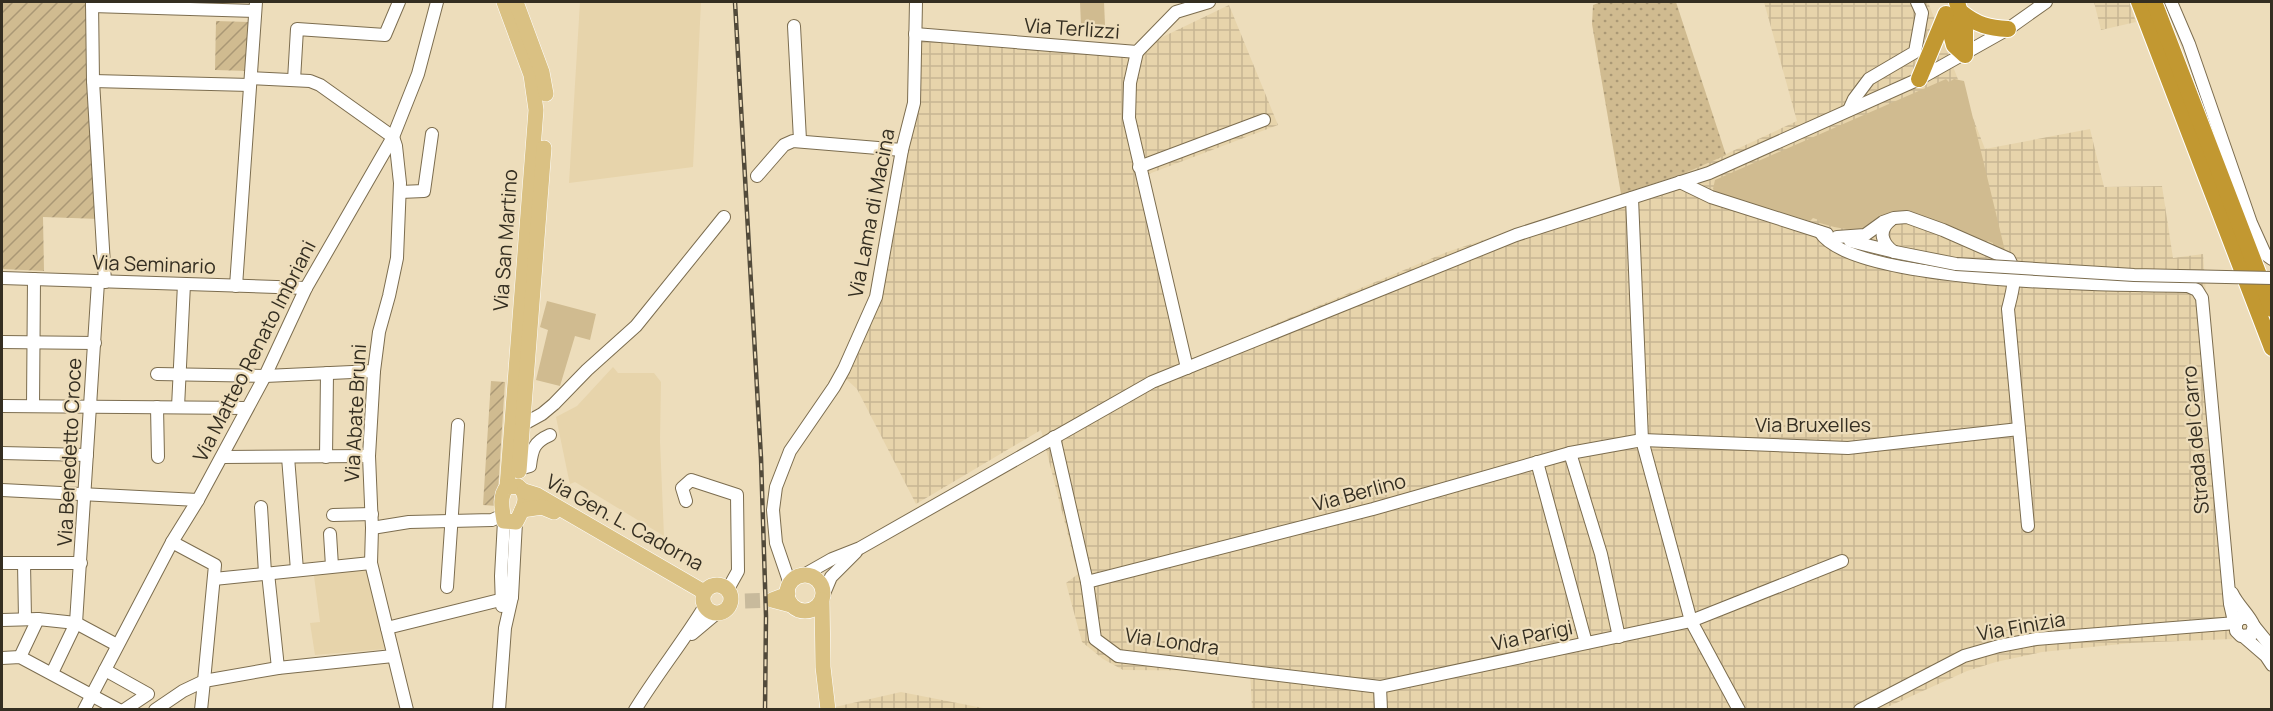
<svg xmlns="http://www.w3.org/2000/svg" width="2273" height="711" viewBox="0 0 2273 711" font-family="Manrope,sans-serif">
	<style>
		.built { fill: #e7d4ab }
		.industrial { fill: url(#industrial-grid) }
		.grass { fill: url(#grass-dots) }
		.garden { fill: url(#garden-furrows) }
		.pitch { fill: #d0bb90 }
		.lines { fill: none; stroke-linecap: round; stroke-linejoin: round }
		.major-tunnel { stroke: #c8ba9c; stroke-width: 15; stroke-dasharray: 15 8; stroke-linecap: butt }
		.minor-casing { stroke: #7c6d4f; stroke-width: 14 }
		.major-casing { stroke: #fff; stroke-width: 16 }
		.highway-casing { stroke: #fff; stroke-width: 18 }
		.minor { stroke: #fff; stroke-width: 12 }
		.major { stroke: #dac183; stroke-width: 15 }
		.highway { stroke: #c29831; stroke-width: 16 }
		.rail-casing { stroke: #524a3a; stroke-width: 4.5 }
		.rail { stroke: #edddbb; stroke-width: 2; stroke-dasharray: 7; stroke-linecap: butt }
		.minor-bridge-casing { stroke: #7c6d4f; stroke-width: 14; stroke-linecap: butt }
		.minor-bridge { stroke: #fff; stroke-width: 12 }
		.labels { text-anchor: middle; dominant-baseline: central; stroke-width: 4.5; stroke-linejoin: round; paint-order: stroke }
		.street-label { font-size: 20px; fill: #342e21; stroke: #edddbb }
	</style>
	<defs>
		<pattern id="industrial-grid" width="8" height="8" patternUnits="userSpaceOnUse" patternTransform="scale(1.5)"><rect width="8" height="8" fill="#e7d4ab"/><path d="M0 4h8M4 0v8" fill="none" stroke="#c7b693"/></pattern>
		<pattern id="grass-dots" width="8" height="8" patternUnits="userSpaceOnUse" patternTransform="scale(1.5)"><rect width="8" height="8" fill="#d0bb90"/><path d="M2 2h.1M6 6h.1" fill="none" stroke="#aa9875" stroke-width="1.8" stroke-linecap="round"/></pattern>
		<pattern id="garden-furrows" width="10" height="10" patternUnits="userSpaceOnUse" patternTransform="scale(1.5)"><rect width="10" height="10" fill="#d0bb90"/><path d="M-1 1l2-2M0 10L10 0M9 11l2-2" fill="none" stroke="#aa9875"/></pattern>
	</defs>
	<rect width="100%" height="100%" fill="#edddbb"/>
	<g class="built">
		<polygon points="580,2 701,2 693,167 569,183"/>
		<polygon points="613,367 618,373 654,373 661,382 660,441 664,536 575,482 570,484 569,480 556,417 577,406"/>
		<polygon points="352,570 367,570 385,649 315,655 310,623 320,622 314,576"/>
	</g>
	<g class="industrial">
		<polygon points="1764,2 1928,2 1985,149 2090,129 2104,187 2162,186 2173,258 2203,254 2232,639 2131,643 2042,652 1996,662 1967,671 1883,709 1252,709 1250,671 1123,670 1103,659 1082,642 1066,583 1078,574 1041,430 916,504 857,389 846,379 850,363 879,302 918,38 1125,55 1229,5 1278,125 1146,175 1191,359 1447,252 1683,174 1797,121"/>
		<polygon points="2094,2 2129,2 2136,22 2101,30"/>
		<polygon points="901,692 988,709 835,710 835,707"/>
	</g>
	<polygon class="grass" points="1601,2 1676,2 1726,155 1683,174 1621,194 1592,24 1593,5"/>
	<g class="garden">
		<polygon points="2,2 92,2 100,219 43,217 44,271 2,269"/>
		<polygon points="216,21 249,22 248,71 215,70"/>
		<polygon points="491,381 505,382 497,506 483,505"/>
	</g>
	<g class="pitch">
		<polygon points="1080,2 1104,2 1105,25 1081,25"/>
		<path d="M1946,79l3,3 5,-3 10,2 41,170 -12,-5v-3l-5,-2 -3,2 -76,-30c-38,14 -48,23 -89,10l-1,-3 -6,-2 -3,3 -93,-27 -4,-5 2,-9z"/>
		<polygon points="547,301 596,314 590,340 575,336 560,386 536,380 548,330 540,327"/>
	</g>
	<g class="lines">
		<polyline class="major-tunnel" points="745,601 772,600"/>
		<g class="minor-casing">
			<g id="minor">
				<polyline points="92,2 93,81 105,282"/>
				<polyline points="2171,2 2189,44 2251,223 2265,254 2272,259"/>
				<polyline points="92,6 255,11"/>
				<polyline points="794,26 800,140"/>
				<polyline points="915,34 1137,52 1176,12 1209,2"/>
				<polyline points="1137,52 1130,83 1129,118 1187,368"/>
				<polyline points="251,78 310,81 320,85 393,137 396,146 400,183 397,258 389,296 379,332 374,371 369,456 372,528 371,563 407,710"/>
				<polyline points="294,80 297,29 385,35 399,2"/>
				<polyline points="93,81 250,85"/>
				<polyline points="1849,110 1854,99 1869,79 1915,52 1922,13 1917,2"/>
				<polyline points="1139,167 1264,120"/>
				<polyline points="757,176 784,145 793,141 902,150"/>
				<polyline points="1680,182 1711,197 1827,234"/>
				<polyline points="400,192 424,191 432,134"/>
				<polyline points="1632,198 1642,440 1691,621 1739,710"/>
				<path d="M1891,220c-13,10 -10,23 3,32"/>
				<path d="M1820,232c32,53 303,53 368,54l9,4 5,8 28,306 3,13 4,5"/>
				<path d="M1837,237l28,-2 18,-13 11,-4 13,-1 36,13 66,29c9,15 3,34 -1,50l20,217"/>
				<polyline points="1850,241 1895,252"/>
				<polyline points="2,278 306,288"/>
				<polyline points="236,286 256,2"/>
				<polyline points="2,342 95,343"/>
				<polyline points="157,374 265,376 374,371"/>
				<polyline points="2,406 247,408"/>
				<polyline points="33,406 34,279"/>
				<polyline points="157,407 158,457"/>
				<polyline points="178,407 184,284"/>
				<polyline points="522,425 542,414 554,404 587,370 636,326 724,217"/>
				<polyline points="1054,437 1087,582 1095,639 1118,656 1380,687 1691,621 1842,561"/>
				<polyline points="2,453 87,455"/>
				<polyline points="1570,453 1601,554 1619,637"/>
				<polyline points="222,457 369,456"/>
				<polyline points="288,457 297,570"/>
				<polyline points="326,457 327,373"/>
				<polyline points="1537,462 1586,643"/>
				<path d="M519,469l11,-3c2,-17 4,-24 20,-31"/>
				<polyline points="2,490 198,500"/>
				<polyline points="686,501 682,488 691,480 737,495 738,571 728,589"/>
				<polyline points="261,507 265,573"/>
				<polyline points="333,515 372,514"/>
				<polyline points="372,528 409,522 492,520 503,515"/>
				<polyline points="330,534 332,566"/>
				<polyline points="2,563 81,563"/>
				<polyline points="24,563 25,619"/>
				<polyline points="268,573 278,668"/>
				<polyline points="802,576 832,559 860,548 1152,382 1516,235 1709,173 1919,79 2008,29 2046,2"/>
				<polyline points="214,579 371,563"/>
				<polyline points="1087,582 1373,509 1570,453 1642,440 1848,448 2019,429"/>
				<polyline points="790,584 776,543 773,510 776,487 790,451 834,387 844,369 876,297 902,150 914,103 916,2"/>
				<polyline points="447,587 458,425"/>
				<path d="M2232,593c6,13 17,21 22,33l-3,9 -10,1 -5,-5v-8l5,-5h8"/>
				<polyline points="823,596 831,577 856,552"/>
				<polyline points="502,606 501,576 504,521"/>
				<polyline points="2,620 38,619 76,623 117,645"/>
				<polyline points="2254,626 2272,648"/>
				<polyline points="387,628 512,597"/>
				<polyline points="692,634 717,613"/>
				<polyline points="2244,637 2266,656 2272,665"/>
				<polyline points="20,657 38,619"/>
				<polyline points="2,658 20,657 119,710"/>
				<polyline points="105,670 148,694 124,710"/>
				<polyline points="52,673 76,623 98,282"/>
				<polyline points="1380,687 1381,710"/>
				<polyline points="84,710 172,542 198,500 265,376 306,288 393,137 418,74 437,2"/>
				<polyline points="155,710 183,691 204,681 215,565 172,542"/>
				<polyline points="201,710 204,681 278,668 393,656"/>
				<polyline points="499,710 505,628 512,597 516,522"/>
				<path d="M635,710c22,-36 48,-68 70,-104"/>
				<polyline points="1860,710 1964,656 1999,646 2036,639 2236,623"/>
			</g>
		</g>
		<g class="major-casing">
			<g id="major">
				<polyline points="504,2 531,75 536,110 507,487"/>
				<polyline points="516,2 542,72 546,94"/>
				<polyline points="519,471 544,148"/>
				<path d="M518,486c13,10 5,23 -2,36l-12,-1c-2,-12 -5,-25 3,-34z"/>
				<polyline points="524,491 537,495 704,592"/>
				<polyline points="522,510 542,507 554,512"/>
				<circle cx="805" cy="593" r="18"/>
				<circle cx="717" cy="599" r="14"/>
				<polyline points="788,594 772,600 791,605"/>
				<polyline points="822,600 823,667 828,710"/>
			</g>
		</g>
		<g class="highway-casing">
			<g id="highway">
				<polyline points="2139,2 2272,348"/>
				<polyline points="2154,2 2272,309"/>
				<path d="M1962,13c15,12 27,15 46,16"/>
				<polyline points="1946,15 1954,45 1965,55 1965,30 1957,2"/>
				<polyline points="1919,79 1946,14"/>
			</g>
		</g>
		<use href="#minor" class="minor"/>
		<use href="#major" class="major"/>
		<use href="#highway" class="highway"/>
		<g class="rail-casing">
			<polyline id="rail" points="735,2 761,458 766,616 765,710"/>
		</g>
		<use href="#rail" class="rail"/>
		<g class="minor-bridge-casing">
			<polyline id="minor-bridge" points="1895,252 1956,264 2134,275 2272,278"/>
		</g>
		<use href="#minor-bridge" class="minor-bridge"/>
	</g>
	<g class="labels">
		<g class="street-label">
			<text transform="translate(1072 28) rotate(4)">Via Terlizzi</text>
			<text transform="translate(871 213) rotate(-79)">Via Lama di Macina</text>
			<text transform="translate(505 240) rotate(-86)">Via San Martino</text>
			<text transform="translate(154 264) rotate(2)">Via Seminario</text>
			<text transform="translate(254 351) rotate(-63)">Via Matteo Renato Imbriani</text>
			<text transform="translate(355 413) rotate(-87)">Via Abate Bruni</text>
			<text x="1813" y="424">Via Bruxelles</text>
			<text transform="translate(2195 440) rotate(-95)">Strada del Carro</text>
			<text transform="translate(69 452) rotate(-87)">Via Benedetto Croce</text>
			<text transform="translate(1359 492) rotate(-15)">Via Berlino</text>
			<text transform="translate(625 522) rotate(29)">Via Gen. L. Cadorna</text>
			<text transform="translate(2021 626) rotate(-10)">Via Finizia</text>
			<text transform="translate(1532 635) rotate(-12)">Via Parigi</text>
			<text transform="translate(1172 641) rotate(8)">Via Londra</text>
		</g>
	</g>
	<rect width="2273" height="711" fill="none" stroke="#342e21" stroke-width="6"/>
</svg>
